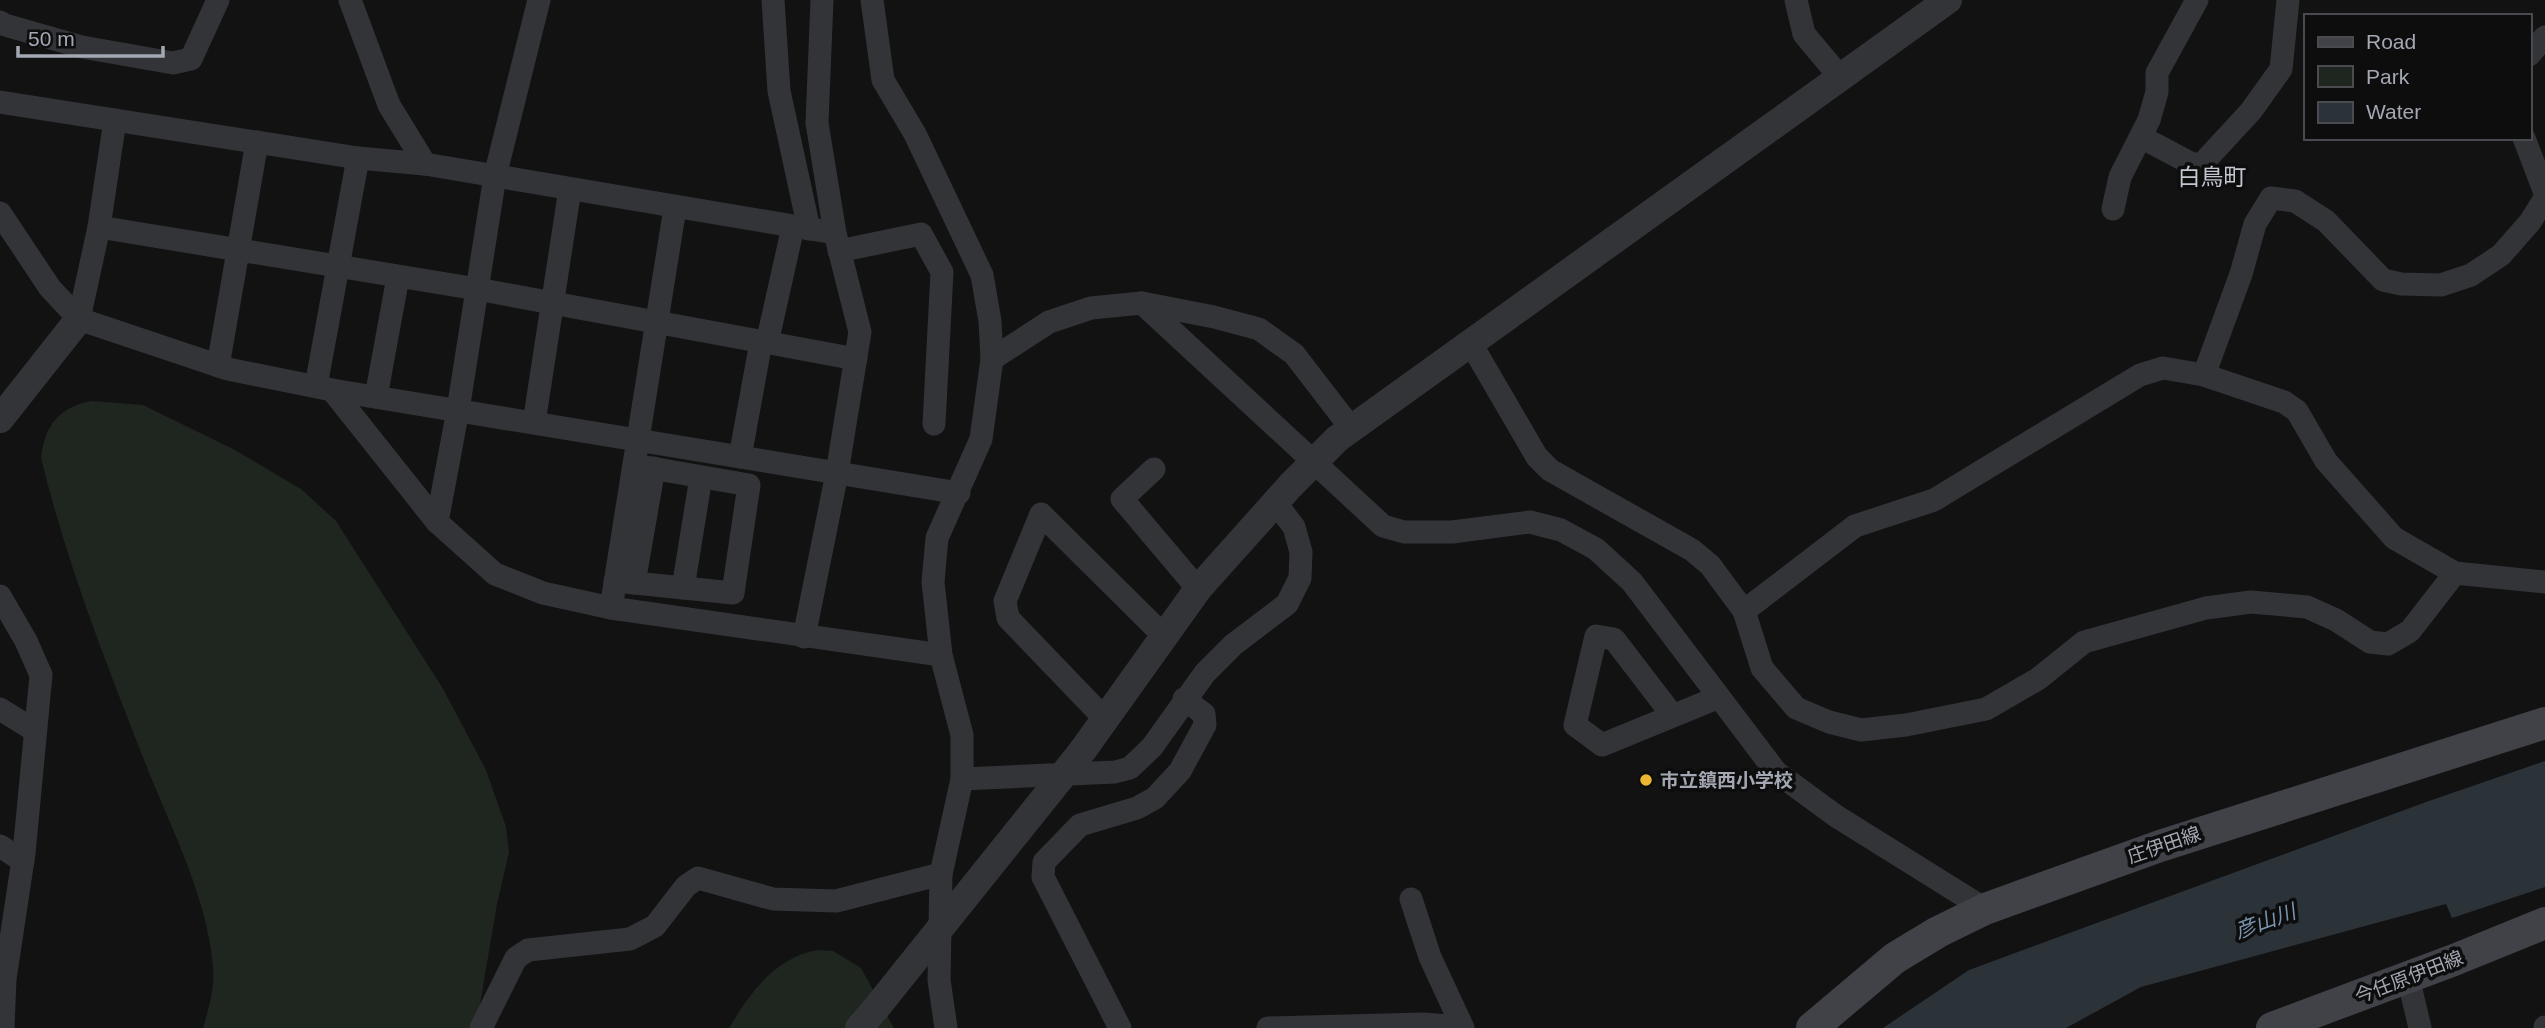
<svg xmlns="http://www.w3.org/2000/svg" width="2545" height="1028" viewBox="0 0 2545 1028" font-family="Helvetica,'Noto Sans JP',sans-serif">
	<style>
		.green { fill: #1e261f }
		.water { fill: #2b3238 }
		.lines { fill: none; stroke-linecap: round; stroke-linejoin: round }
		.minor { stroke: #333438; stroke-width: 23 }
		.tertiary { stroke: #333438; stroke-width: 28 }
		.secondary { stroke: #414248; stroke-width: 32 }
		.tertiary-bridge { stroke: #333438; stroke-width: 28 }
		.poi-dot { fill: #ebb732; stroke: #0d0d0e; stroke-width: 2.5 }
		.labels { text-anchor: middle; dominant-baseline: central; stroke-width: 7; stroke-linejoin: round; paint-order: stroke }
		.poi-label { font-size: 19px; font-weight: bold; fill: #a4a8b3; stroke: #0d0d0e; text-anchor: start }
		.street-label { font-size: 19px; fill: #a4a8b3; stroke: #0d0d0e }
		.water-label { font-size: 21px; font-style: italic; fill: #7b94ae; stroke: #0d0d0e }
		.quarter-label { font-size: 23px; fill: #c4c7d0; stroke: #0d0d0e }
	</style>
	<rect width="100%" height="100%" fill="#121213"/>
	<g class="green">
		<path d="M92,401l51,4 92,45 66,39 35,32 106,166 44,83 20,57 3,25 -12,52 -21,124h-273c6,-21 12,-40 10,-62 -6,-68 -40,-134 -65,-196 -40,-102 -81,-205 -107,-312 4,-33 18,-51 51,-57z"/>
		<path d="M818,950l15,1 28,17 33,60h-165c21,-35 46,-71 89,-78z"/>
	</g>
	<polygon class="water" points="2545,761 2545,887 2452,918 2446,904 2141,987 2066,1028 1883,1028 1969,970 2429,801"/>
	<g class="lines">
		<g class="minor">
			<polyline points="350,0 389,105 425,164"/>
			<polyline points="773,0 779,91 809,229"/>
			<polyline points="872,0 883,80 915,134 982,275 990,321 992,359 981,439 937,538 933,582 941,655 962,735 962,779 941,874 939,980 946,1028"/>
			<polyline points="1796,0 1804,34 1840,77"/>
			<polyline points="0,22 5,25 82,47 173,63 191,59 218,0"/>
			<polyline points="2529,55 2545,37"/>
			<polyline points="0,102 358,158 425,164 835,233"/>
			<polyline points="2141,137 2192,164 2202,164 2251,111 2281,69 2288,0"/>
			<polyline points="2524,138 2545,193"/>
			<polyline points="2113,209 2120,177 2149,120 2157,92 2157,73 2197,0"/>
			<polyline points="0,213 50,288 79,319 228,369 332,390 959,493"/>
			<polyline points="99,227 115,120"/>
			<polyline points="839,251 921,234 942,272 934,424"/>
			<polyline points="1142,303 1383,526 1404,532 1452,532 1530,522 1561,530 1596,549 1632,582 1776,772 1836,816 1985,909"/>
			<polyline points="79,319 99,227 477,289 856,359"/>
			<polyline points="1470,342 1537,457 1550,470 1692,550 1710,565 1744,611"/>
			<polyline points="767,343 793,227"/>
			<polyline points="992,359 1049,322 1091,308 1142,303 1214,317 1259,329 1294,354 1351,428"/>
			<polyline points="218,366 257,142"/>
			<polyline points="2204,375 2241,274 2255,224 2271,198 2295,201 2326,221 2383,280 2401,284 2441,285 2471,275 2501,255 2530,222 2545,198"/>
			<polyline points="316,386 358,158"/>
			<polyline points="332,390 437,522 495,574 543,593 611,608 941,655"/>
			<polyline points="376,397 398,277"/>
			<polyline points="534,423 570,189"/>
			<polyline points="740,457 761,342"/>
			<polyline points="1154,469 1122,499 1198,589"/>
			<polyline points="437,522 458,410 495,176 539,0"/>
			<polyline points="2455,573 2410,631 2388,644 2370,642 2336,620 2307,607 2251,602 2206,608 2084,642 2038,679 1986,709 1906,725 1861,730 1829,722 1796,708 1762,668 1744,611 1855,526 1934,500 2140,375 2163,368 2204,375 2284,402 2297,411 2326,461 2394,538 2455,573 2545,582"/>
			<polyline points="615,581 733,593 749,485 634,465"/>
			<polyline points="634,583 654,468"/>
			<polyline points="683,588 701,477"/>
			<polyline points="0,596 26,641 41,675 24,853 5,979 3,1028"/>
			<polyline points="611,608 675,208"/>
			<polyline points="804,637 837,473 860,332 835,233 817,123 822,0"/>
			<polyline points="0,709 34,730"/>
			<polyline points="1673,716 1614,639 1596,636 1575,725 1602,745 1719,697"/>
			<polyline points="1106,720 1008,618 1005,601 1041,514 1164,636"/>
			<polyline points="962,779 1115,772 1130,768 1152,747 1205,673 1233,645 1287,604 1300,578 1301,552 1294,527 1275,502"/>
			<polyline points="0,846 23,861"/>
			<polyline points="1411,899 1430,957 1463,1028"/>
			<polyline points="2408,977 2420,1028"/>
			<polyline points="481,1028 516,958 528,950 630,939 655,926 686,886 698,878 773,899 836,901 941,874"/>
			<polyline points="1120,1028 1043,877 1044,862 1080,825 1137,808 1155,798 1180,771 1205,725 1204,714 1184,699"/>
			<polyline points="1268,1028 1423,1024 1462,1027"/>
			<polyline points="2545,1028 2545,1027"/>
		</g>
		<g class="tertiary">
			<polyline points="0,419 79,319"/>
			<polyline points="1337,439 1948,0"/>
			<polyline points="1083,750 1198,589 1291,485"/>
			<polyline points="859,1028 877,1007"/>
		</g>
		<g class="secondary">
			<polyline points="1812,1028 1895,958 1938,932 1985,909 2160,846 2545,723"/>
			<polyline points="2272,1028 2454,960 2545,923"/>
		</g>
		<g class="tertiary-bridge">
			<polyline points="1291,485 1337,439"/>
			<polyline points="877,1007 1083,750"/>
		</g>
	</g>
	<circle class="poi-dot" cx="1646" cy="780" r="7"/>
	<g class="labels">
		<g class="poi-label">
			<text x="1660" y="780">市立鎮西小学校</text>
		</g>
		<g class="street-label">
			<text transform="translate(2164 845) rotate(-19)">庄伊田線</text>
			<text transform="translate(2409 977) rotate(-21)">今任原伊田線</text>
		</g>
		<g class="water-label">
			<text transform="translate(2265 921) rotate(-20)">彦山川</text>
		</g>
		<g class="quarter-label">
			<text x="2212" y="177">白鳥町</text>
		</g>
	</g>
	<rect x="2304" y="14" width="228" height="126" fill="#0d0d0e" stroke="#494b50" stroke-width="2"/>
	<rect x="2318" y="37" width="35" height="10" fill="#414248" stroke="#494b50" stroke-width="2"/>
	<text x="2366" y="49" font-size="21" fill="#a4a8b3">Road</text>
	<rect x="2318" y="66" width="35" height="21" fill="#1e261f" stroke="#494b50" stroke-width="2"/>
	<text x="2366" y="84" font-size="21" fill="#a4a8b3">Park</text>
	<rect x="2318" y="102" width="35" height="21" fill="#2b3238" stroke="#494b50" stroke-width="2"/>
	<text x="2366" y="119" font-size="21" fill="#a4a8b3">Water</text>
	<path d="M18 46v10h145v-10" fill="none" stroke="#a4a8b3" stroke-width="3.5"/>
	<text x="28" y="46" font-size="21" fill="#a4a8b3" stroke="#0d0d0e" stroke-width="5" paint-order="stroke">50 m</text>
</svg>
